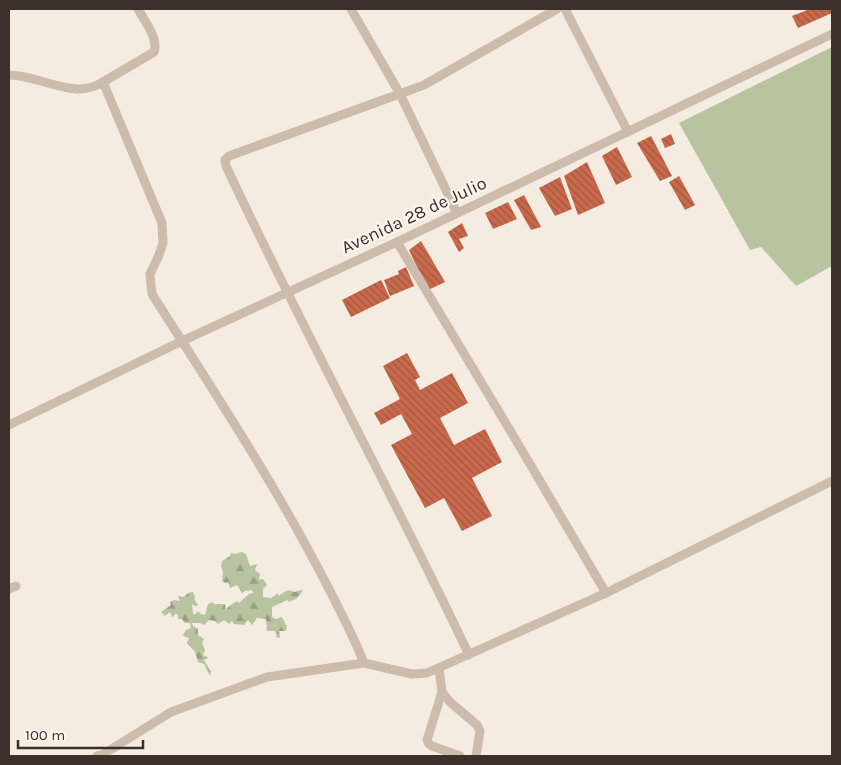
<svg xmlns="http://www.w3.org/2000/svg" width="841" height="765" viewBox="0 0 841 765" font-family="Karla,sans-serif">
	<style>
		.forest { fill: url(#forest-firs) }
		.pitch { fill: #b8c4a0 }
		.building { fill: url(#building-back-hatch) }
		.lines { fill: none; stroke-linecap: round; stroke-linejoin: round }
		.minor { stroke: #cdbbac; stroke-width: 9 }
		.labels { text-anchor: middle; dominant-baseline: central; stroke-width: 4.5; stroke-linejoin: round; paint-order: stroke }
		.street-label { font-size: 18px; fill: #3b302b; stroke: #fbf5ee }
	</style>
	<defs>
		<pattern id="forest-firs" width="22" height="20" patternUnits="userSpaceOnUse" patternTransform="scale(1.25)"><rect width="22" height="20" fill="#b8c4a0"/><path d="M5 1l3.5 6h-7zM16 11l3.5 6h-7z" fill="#97a083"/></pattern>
		<pattern id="building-back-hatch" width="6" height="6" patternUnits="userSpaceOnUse" patternTransform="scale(1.25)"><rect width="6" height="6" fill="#c8694b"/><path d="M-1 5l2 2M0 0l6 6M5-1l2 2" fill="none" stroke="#a4573f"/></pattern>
	</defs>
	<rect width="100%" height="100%" fill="#f4ebe1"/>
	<polygon class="forest" points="242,552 246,554 250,566 257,564 255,570 260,574 259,580 263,579 267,585 263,589 263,597 271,598 278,593 278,596 288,590 295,592 301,590 303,591 296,599 289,602 287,600 272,607 272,617 276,619 282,617 287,627 286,631 279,631 280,637 277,638 275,631 267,631 266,619 257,618 252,625 248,620 244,625 234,624 232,621 229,624 224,620 218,624 215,621 209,620 204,625 200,623 192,623 193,626 198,629 198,635 204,639 202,643 205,650 203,655 207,657 208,658 204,660 211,672 210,676 204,664 198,662 195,652 187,643 189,638 185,637 183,635 186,630 191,628 190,623 185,623 182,619 178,619 178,616 176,613 174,616 172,617 170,612 165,616 161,612 171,605 170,602 174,600 180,601 178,596 184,597 188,593 193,592 195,597 194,599 198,605 195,606 192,604 193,614 196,614 197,611 201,614 205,615 208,604 213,602 214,604 225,604 226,610 229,606 237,601 239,603 249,594 253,593 252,590 245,591 242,593 237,585 230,588 228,582 226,583 222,581 223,573 221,566 222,561 230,556 231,553 235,554"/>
	<polygon class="pitch" points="832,47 832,266 796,286 761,247 750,250 679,123"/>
	<g class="building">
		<polygon points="810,9 832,9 832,13 798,28 792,16"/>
		<polygon points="671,134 675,144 665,148 661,139"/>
		<polygon points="651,136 672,176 660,181 637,143"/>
		<polygon points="617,147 632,177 616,185 602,156"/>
		<polygon points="587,162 605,203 578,215 564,176"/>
		<polygon points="679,176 695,205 685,210 669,182"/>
		<polygon points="560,177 572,209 555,216 539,188"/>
		<polygon points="524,195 541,227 531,230 514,200"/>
		<polygon points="508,202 517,219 493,229 485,213"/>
		<polygon points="462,223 468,236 459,239 464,248 459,252 448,232"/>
		<polygon points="421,241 445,282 428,290 409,250"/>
		<polygon points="406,267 414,286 390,296 384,280 399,274 398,271"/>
		<polygon points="381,280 390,298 351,317 342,300"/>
		<polygon points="407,353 420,377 415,380 420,390 452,373 468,403 440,418 454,445 485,429 502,462 472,478 492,516 462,531 444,498 425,508 391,445 412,434 401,414 381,425 374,413 400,399 383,366"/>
	</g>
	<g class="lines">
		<g class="minor">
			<path d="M138,9c6,11 21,30 16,43l-51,30 59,141 1,20 -4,12 -9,19 2,20c57,90 116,179 166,274 16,31 33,62 46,95"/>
			<polyline points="351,9 400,94 457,213"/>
			<polyline points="565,9 628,132"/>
			<path d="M9,75c32,0 64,26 94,7"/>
			<polyline points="397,242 517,442 606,593"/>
			<polyline points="9,425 182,341 397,242 832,34"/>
			<polyline points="9,589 16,586"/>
			<path d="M469,655c-78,-165 -166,-324 -243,-489l-1,-6 4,-4 195,-71 133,-76"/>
			<polyline points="439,669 442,692 450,702 477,725 480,731 476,756"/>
			<polyline points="442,692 427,740 429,744 432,746 460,756"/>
			<polyline points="97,756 102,755 171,712 267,677 364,663 412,674 427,673 606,593 832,481"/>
		</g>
	</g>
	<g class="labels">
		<g class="street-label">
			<text transform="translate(414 215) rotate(-25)">Avenida 28 de Julio</text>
		</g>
	</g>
	<rect width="841" height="765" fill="none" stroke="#3b302b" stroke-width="20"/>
	<path d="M18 740v8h125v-8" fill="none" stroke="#3b302b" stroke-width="2.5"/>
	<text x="25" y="740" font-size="15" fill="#3b302b" stroke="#fbf5ee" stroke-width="4" paint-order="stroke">100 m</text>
</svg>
